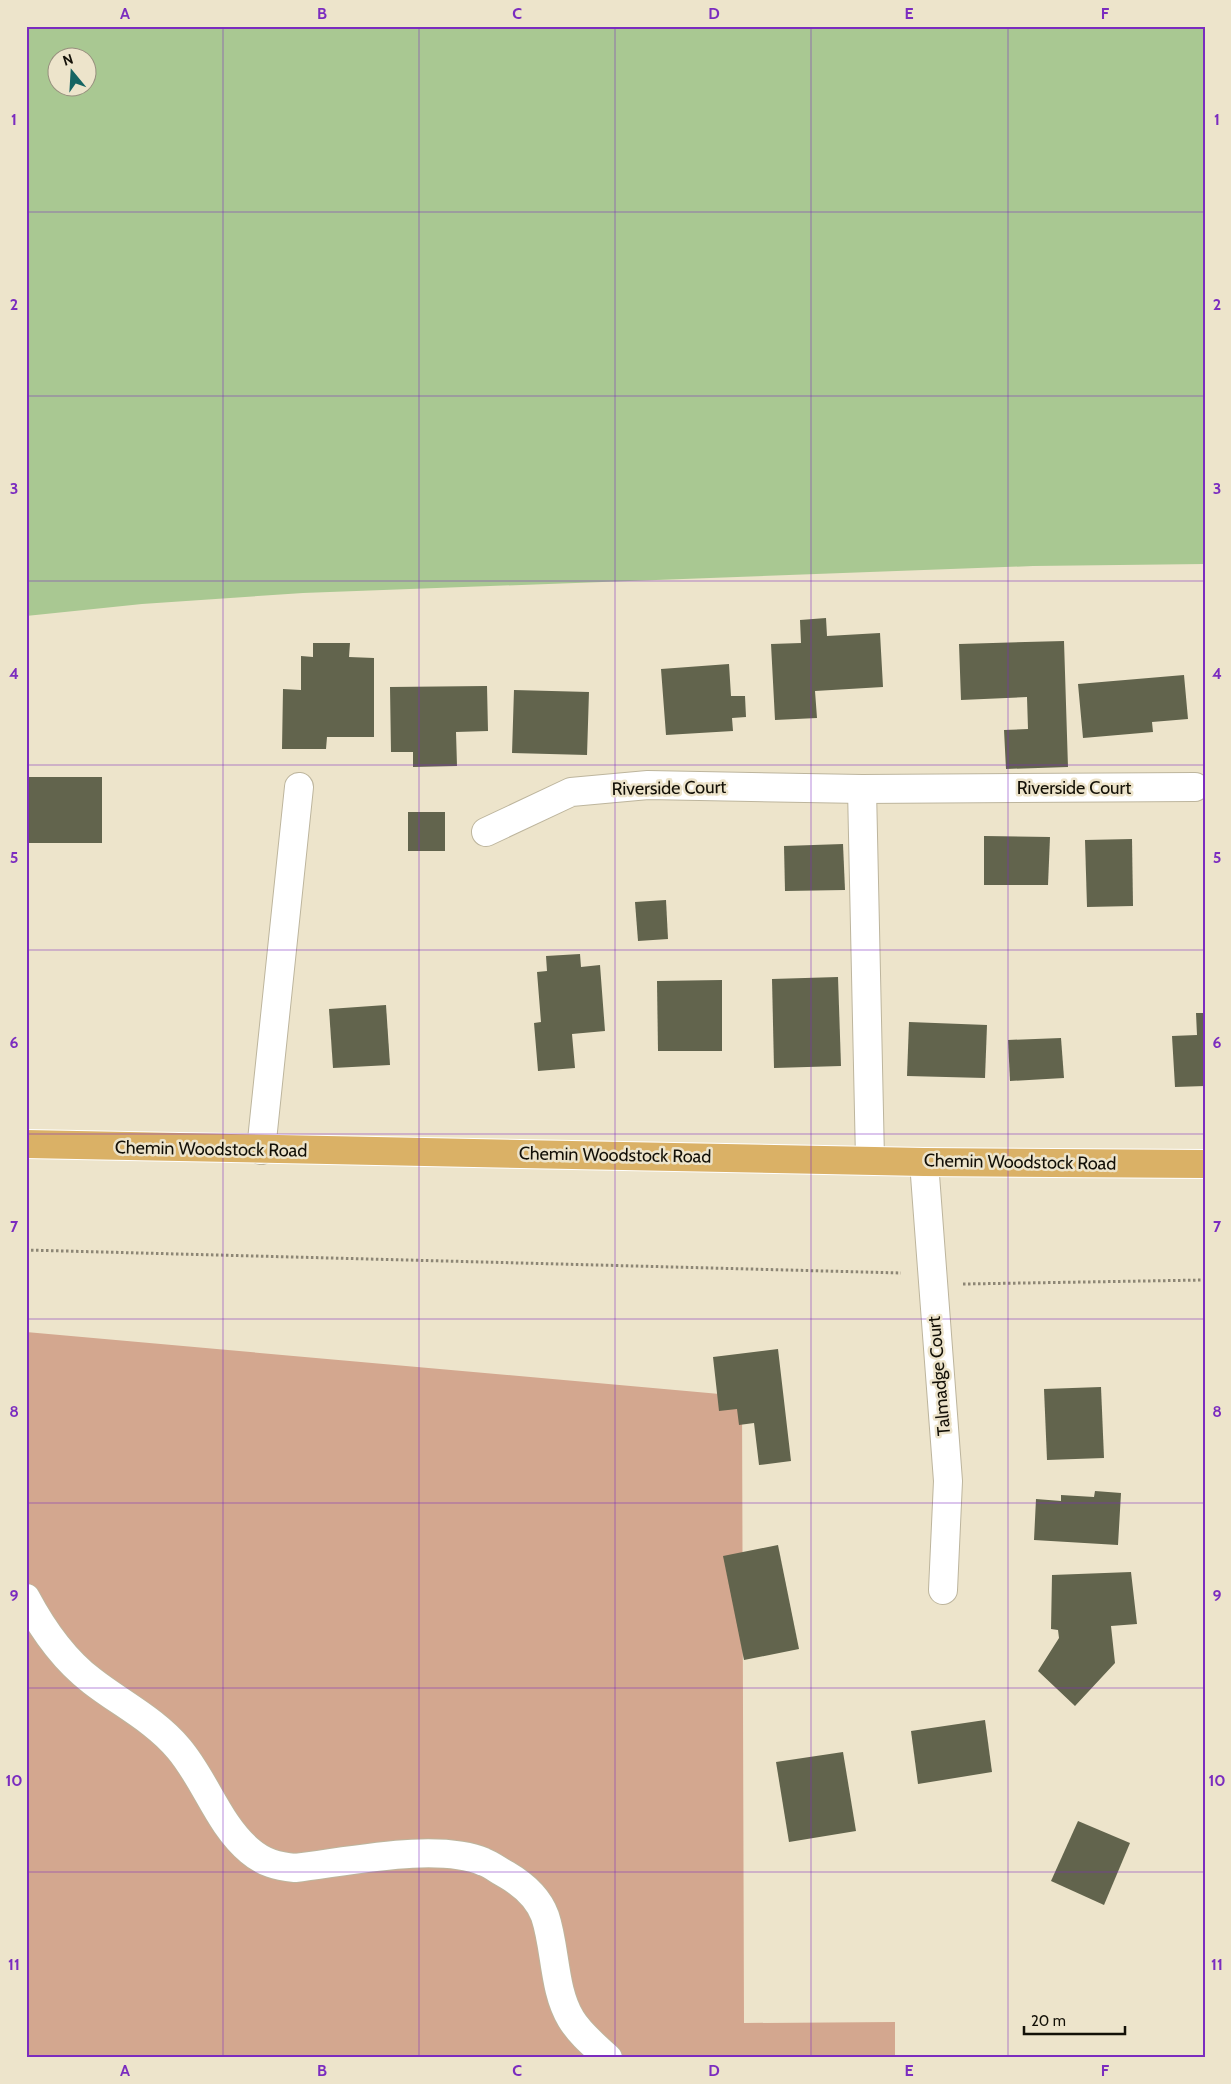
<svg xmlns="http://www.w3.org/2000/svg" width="1231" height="2084" viewBox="0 0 1231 2084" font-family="Cabin,sans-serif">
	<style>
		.green { fill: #d3a78f }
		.water { fill: #a9c892; fill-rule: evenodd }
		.building { fill: #62644d }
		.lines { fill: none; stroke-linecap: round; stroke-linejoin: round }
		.minor-casing { stroke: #bdb59d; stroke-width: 30 }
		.major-casing { stroke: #fff; stroke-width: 30 }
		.path { stroke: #8d8675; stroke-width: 3; stroke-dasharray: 2.5 2.5; stroke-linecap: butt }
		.minor { stroke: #fff; stroke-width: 28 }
		.major { stroke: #dab166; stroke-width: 28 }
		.grid { fill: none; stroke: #7b2cbf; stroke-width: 1; stroke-opacity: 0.55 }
		.labels { text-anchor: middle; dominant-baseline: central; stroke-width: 5; stroke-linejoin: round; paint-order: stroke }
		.street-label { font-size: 18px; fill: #131007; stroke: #ede4cb }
		.neatline { fill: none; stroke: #7b2cbf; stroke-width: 2 }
		.grid-label { font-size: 16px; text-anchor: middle; font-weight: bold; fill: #7b2cbf }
	</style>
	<rect width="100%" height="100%" fill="#ede4cb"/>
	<polygon class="green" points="26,1332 742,1396 744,2023 895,2022 895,2058 26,2058"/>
	<path class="water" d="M26,26h1179v538l-172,2 -730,27 -161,11 -116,12zM58,58h30v30h-30z"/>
	<g class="building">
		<polygon points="826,618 827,636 880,633 883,687 815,691 817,718 775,720 771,644 801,643 800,620"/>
		<polygon points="1064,641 1068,767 1006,769 1004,730 1028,729 1027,697 961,700 959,644"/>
		<polygon points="313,643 350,643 349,657 374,658 374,737 327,737 326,749 282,749 283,689 301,690 301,656 313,657"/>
		<polygon points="729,664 731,696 745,696 746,717 732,718 733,731 666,735 661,669"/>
		<polygon points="1184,675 1188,719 1152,722 1153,732 1083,738 1078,684"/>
		<polygon points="487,686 488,731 456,732 457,766 413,767 413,752 391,752 390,687"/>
		<polygon points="514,690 589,692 587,755 512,753"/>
		<rect x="26" y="777" width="76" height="66"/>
		<rect x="408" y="812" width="37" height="39"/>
		<polygon points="984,836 1050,837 1048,885 984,885"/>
		<polygon points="1132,839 1133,906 1087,907 1085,840"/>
		<polygon points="843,844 845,890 785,891 784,846"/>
		<polygon points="666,900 668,939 638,941 635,902"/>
		<polygon points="580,954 581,967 600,965 605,1031 572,1034 575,1068 538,1071 534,1023 541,1022 537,972 547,971 546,956"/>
		<polygon points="838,977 841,1066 774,1068 772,979"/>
		<polygon points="722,980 722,1051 658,1051 657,981"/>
		<polygon points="386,1005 390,1065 333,1068 329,1009"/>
		<polygon points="1196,1013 1205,1013 1205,1086 1175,1087 1172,1036 1197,1035"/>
		<polygon points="909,1022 987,1025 985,1078 907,1076"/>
		<polygon points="1061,1038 1064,1078 1010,1081 1008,1040"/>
		<polygon points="778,1349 791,1461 759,1465 754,1423 739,1425 737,1409 719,1411 713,1357"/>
		<polygon points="1101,1387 1104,1458 1047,1460 1044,1389"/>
		<polygon points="1095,1491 1121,1493 1118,1545 1034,1540 1036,1499 1061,1501 1061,1495 1094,1497"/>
		<polygon points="778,1545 799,1649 744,1660 723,1556"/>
		<polygon points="1131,1572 1137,1624 1111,1626 1115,1663 1075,1706 1038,1671 1059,1638 1058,1630 1051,1629 1052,1575"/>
		<polygon points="985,1720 992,1772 918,1784 911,1731"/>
		<polygon points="843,1752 856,1831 789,1842 776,1762"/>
		<polygon points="1078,1821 1130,1843 1104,1905 1051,1881"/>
	</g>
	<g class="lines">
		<g class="minor-casing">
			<g id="minor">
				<polyline points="862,789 870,1159"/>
				<polyline points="486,832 571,792 648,785 862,789 1195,787"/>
				<polyline points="261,1150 299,787"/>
				<polyline points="924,1162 948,1481 943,1590"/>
				<path d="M26,1598c17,32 37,61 66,83 28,22 63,39 87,68 27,32 39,75 71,102 14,12 27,15 45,17 52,-6 142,-26 189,-6 8,3 15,9 23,13 17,10 31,22 38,41 11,33 8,73 26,103 9,15 24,27 37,39"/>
			</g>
		</g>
		<g class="major-casing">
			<polyline id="major" points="26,1144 924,1162 1205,1164"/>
		</g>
		<g class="path">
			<polyline points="26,1250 901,1273"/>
			<polyline points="963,1284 1205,1280"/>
		</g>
		<use href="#minor" class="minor"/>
		<use href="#major" class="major"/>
	</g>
	<path class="grid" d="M223,26v2032M419,26v2032M615,26v2032M811,26v2032M1008,26v2032M26,212h1179M26,396h1179M26,581h1179M26,765h1179M26,950h1179M26,1134h1179M26,1319h1179M26,1503h1179M26,1688h1179M26,1872h1179"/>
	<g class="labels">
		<g class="street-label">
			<text transform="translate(669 788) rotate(-1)">Riverside Court</text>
			<text x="1074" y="788">Riverside Court</text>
			<text transform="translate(211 1149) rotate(1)">Chemin Woodstock Road</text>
			<text transform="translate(615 1155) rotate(1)">Chemin Woodstock Road</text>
			<text transform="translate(1020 1162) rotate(1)">Chemin Woodstock Road</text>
			<text transform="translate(939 1376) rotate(-95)">Talmadge Court</text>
		</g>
	</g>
	<rect width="1231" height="2084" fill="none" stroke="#ede4cb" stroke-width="55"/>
	<g transform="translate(72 72) rotate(342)"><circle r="24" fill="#ede4cb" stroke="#968f7d"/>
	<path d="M0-4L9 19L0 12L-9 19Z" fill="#166563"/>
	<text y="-8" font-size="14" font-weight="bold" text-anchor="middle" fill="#131007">N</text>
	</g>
	<path d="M1024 2026v8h101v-8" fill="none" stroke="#131007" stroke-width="2.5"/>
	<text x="1031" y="2026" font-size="15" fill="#131007" stroke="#ede4cb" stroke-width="4" paint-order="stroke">20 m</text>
	<rect x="28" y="28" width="1176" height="2028" class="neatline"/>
	<g class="grid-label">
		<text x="125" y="19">A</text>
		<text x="322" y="19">B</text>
		<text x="517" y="19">C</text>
		<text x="714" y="19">D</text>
		<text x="909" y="19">E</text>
		<text x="1105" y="19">F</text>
		<text x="14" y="125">1</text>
		<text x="1217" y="125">1</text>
		<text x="14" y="310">2</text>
		<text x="1217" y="310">2</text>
		<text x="14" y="494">3</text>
		<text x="1217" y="494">3</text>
		<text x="14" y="679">4</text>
		<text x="1217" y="679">4</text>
		<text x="14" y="863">5</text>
		<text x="1217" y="863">5</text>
		<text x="14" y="1048">6</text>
		<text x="1217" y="1048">6</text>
		<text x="14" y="1232">7</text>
		<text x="1217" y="1232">7</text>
		<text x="14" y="1417">8</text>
		<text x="1217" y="1417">8</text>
		<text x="14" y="1601">9</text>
		<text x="1217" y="1601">9</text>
		<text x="14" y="1786">10</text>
		<text x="1217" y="1786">10</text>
		<text x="14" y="1970">11</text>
		<text x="1217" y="1970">11</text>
		<text x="125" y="2076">A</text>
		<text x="322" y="2076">B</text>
		<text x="517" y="2076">C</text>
		<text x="714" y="2076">D</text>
		<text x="909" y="2076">E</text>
		<text x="1105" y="2076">F</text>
	</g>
</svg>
